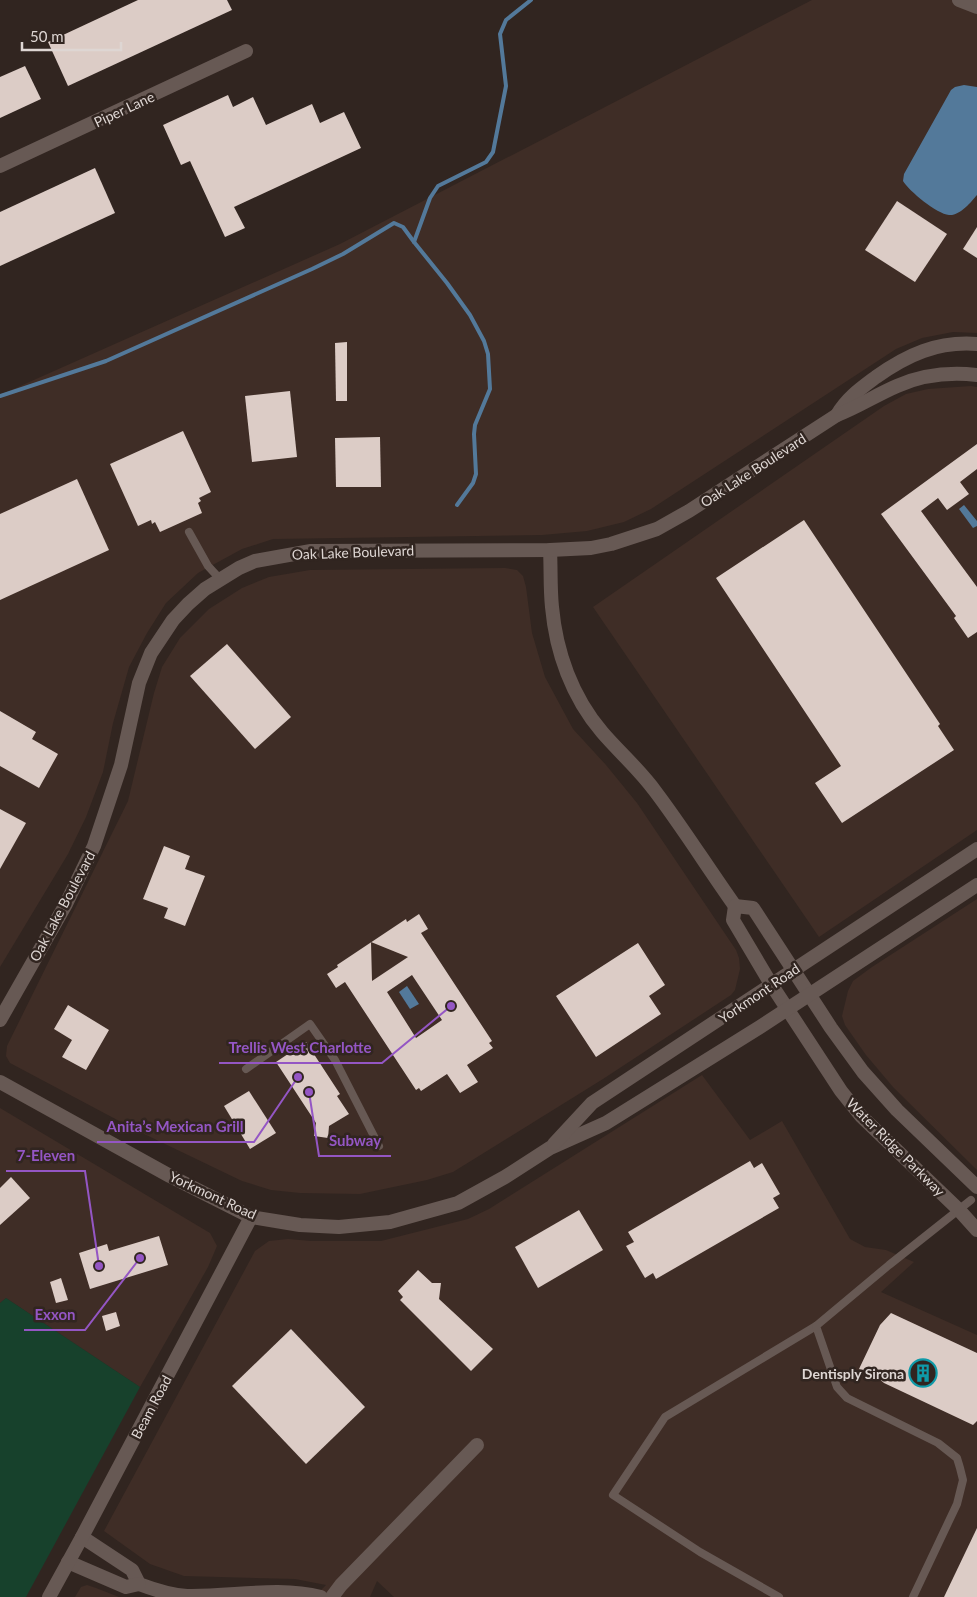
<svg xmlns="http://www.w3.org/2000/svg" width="977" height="1597" viewBox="0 0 977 1597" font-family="Lato,sans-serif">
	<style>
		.built { fill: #3f2d26 }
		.green { fill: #17412c }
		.water { fill: #53799a }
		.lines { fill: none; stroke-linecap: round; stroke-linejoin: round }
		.stream { stroke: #53799a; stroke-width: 4 }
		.building { fill: #dcccc6; fill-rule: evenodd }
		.service { stroke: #675954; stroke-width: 8 }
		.minor { stroke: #675954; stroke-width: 14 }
		.tertiary { stroke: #675954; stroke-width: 14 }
		.labels { text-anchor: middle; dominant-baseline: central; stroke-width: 5; stroke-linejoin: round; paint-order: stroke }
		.street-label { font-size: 14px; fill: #ded6d3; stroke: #312520 }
		.poi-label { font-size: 14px; font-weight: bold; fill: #ded6d3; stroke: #312520; text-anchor: end }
		.leader { fill: none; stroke: #9456c4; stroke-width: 2 }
		.callout-dot { fill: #9456c4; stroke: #312520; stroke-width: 2 }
		.callout-label { font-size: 15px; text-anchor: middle; font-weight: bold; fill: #9456c4; stroke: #312520; stroke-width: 5; stroke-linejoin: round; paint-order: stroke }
	</style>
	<rect width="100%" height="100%" fill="#312520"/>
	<g class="built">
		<polygon points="812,0 977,0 977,333 953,332 922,338 896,349 651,509 624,522 587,531 542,535 273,539 242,549 198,573 166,603 147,633 129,667 113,723 103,772 86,817 68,854 0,967 0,395 340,244"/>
		<polygon points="971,386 977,387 977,830 819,937 593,607 884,406 906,394 928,389"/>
		<polygon points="505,568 517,570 523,576 526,587 532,633 545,677 573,729 606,765 637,803 736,950 739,958 740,969 735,990 731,995 603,1079 453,1172 427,1180 360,1194 300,1193 271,1190 242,1181 138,1131 10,1063 6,1056 7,1046 128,801 154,693 162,667 180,638 209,609 242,588 269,577 310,570"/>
		<polygon points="977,899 977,1170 893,1087 866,1055 845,1025 842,1016 848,991 853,981 872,967"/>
		<polygon points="702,1075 750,1140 782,1121 850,1239 865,1247 886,1250 914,1262 881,1292 977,1335 977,1597 394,1597 377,1581 370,1597 314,1597 326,1585 295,1579 184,1576 150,1564 104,1531 255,1251 269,1241 288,1239 311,1241 381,1241 468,1219 489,1209"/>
		<polygon points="0,1108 210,1233 217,1246 208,1267 140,1387 6,1298 0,1303"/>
		<polygon points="87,1585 96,1588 119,1597 75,1597 81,1587"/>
	</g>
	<polygon class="green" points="6,1298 140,1387 26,1597 0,1597 0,1303"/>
	<g class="water">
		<path d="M964,85l13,2v108c-6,7 -17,21 -28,20 -12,-1 -40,-24 -46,-34l1,-7 47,-84 4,-3z"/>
		<polygon points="964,505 977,521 977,526 973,528 959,509"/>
		<polygon points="407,986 419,1004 410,1009 399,992"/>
	</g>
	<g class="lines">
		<g class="stream">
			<polyline points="414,242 430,198 438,186 486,162 493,152 506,86 500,34 506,20 531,0"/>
			<polyline points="0,396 106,361 312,269 343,254 394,223 403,227 414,242 447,283 470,315 484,341 488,354 490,389 475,425 474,434 476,474 473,483 457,505"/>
		</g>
	</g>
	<g class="building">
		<polygon points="138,0 227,0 232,10 68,86 48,42"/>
		<polygon points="25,66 41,99 0,118 0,77"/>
		<polygon points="228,95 233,107 253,97 266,125 312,104 320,123 344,112 361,148 234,207 245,228 225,237 190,161 181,165 163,125"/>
		<polygon points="95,168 115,213 0,266 0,212"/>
		<polygon points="897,201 947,234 915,282 865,250"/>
		<polygon points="977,227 977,258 963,249"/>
		<polygon points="347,342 347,401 336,401 335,343"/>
		<polygon points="290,391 297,457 252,462 245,396"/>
		<polygon points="183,431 211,492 199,498 201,501 198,503 202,513 160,532 155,522 152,524 151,520 138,526 110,464"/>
		<polygon points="380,437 381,487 336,487 335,438"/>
		<polygon points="977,444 977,469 960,482 969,494 947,510 938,498 921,511 977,587 977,632 968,638 954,618 956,616 881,514"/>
		<polygon points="77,479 109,550 0,600 0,514"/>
		<polygon points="804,520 940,724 938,726 954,750 842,823 815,783 841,766 716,578"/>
		<polygon points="227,644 291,717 255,749 190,676"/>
		<polygon points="0,711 36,732 32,739 58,754 39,788 0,766"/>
		<polygon points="0,809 26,823 0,869"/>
		<polygon points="164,846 190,856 185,869 205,876 185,926 164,918 168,908 143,899"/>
		<path d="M419,914l9,15 -7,4 71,108 -3,2 4,5 -26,17 11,17 -18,11 -13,-19 -26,17 -2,-3 -3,2 -71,-108 -9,6 -9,-14 11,-7 -1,-2 69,-46 1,3zM371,942l37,15 -36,24zM412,975l30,45 -26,18 -29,-46z"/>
		<polygon points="638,943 665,985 649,996 661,1014 596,1057 556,996"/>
		<polygon points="68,1005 109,1030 86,1070 62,1057 72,1040 54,1029"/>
		<polygon points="306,1042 340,1094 337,1096 349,1114 329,1126 328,1138 314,1136 316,1123 276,1062"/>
		<polygon points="249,1091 276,1133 250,1149 224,1106"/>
		<polygon points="750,1161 754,1168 762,1163 780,1194 773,1198 779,1208 656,1279 653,1273 645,1278 626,1246 634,1242 628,1232"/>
		<polygon points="11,1177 30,1198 0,1225 0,1188"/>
		<polygon points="579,1210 603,1250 538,1288 515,1247"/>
		<polygon points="159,1236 168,1265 90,1289 79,1253 107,1244 109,1251"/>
		<polygon points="418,1270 432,1283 441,1283 439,1299 493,1349 471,1371 400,1300 403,1297 398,1291"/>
		<polygon points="61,1278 68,1300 56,1303 50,1282"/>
		<polygon points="116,1312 120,1326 106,1331 102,1316"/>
		<polygon points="891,1313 977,1353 977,1421 973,1425 884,1383 877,1377 859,1369 880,1325"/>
		<polygon points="291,1329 365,1407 306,1464 232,1386"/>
		<polygon points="977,1528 977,1597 944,1597"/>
	</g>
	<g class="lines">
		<g class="service">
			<polyline points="189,532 208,566 220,579"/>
			<polyline points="246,1069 310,1024 335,1060 379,1146"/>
			<polyline points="779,1597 700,1552 613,1495 665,1417 816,1326"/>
			<polyline points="913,1597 957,1504 963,1480 960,1468 957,1458 938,1443 847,1398 837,1387 816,1326 889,1265 971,1200"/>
		</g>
		<g class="minor">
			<polyline points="959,0 977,7"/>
			<polyline points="0,166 246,51"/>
			<path d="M837,415c10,-17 23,-26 39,-38 31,-22 61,-36 101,-33"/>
			<path d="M550,550c1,19 0,38 2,57 4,45 20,90 50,125 17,20 37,37 53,59 28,37 53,77 80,115"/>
			<path d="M0,1020l66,-116 28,-58 27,-81 18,-82 12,-30 22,-33 15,-16 17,-15 34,-21 16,-7 56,-10 239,-1 41,-2 20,-4 46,-15 32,-18 148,-96c21,-8 39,-20 60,-29 25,-11 53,-14 80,-11"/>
			<polyline points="977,1187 897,1110 863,1072 831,1028 753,908 735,906 733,920 771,984 841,1091 861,1116 959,1210 977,1230"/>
			<path d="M82,1537l50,33 7,14c16,6 31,11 48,12 45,1 90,-10 134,1"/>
			<polyline points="68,1562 126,1587 139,1584"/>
			<polyline points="332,1597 341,1585 477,1445"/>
		</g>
		<g class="tertiary">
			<polyline points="0,1082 170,1176 251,1217 300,1225 339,1227 390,1222 458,1203 505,1177 550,1148 606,1123 760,1027 977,885"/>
			<polyline points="554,1144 592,1103 977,849"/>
			<polyline points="49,1597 82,1537 251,1217"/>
		</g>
	</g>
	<defs>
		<g id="building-ring" transform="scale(1.4375)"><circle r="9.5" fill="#312520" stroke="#0f9aa8" stroke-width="1.5"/><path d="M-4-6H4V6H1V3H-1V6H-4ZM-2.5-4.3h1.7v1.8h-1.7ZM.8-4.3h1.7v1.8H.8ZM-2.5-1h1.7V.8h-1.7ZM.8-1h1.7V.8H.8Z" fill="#0f9aa8"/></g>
	</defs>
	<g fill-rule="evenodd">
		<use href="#building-ring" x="923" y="1373"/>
	</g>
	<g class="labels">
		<g class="street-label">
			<text transform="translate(124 109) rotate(-25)">Piper Lane</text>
			<text transform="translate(753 470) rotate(-33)">Oak Lake Boulevard</text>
			<text transform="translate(353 552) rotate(-2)">Oak Lake Boulevard</text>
			<text transform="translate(62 906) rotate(-62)">Oak Lake Boulevard</text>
			<text transform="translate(759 993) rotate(-34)">Yorkmont Road</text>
			<text transform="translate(896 1147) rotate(45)">Water Ridge Parkway</text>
			<text transform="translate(213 1195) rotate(25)">Yorkmont Road</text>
			<text transform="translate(151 1407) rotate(-62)">Beam Road</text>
		</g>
		<g class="poi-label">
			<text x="904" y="1373">Dentisply Sirona</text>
		</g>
	</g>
	<path class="leader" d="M451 1006L382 1063H219M298 1077L254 1142H97M309 1092L319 1156H391M99 1266L85 1171H6M140 1258L85 1330H24"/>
	<g class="callout-dot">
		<circle cx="451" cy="1006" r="5"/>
		<circle cx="298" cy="1077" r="5"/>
		<circle cx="309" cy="1092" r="5"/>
		<circle cx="99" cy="1266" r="5"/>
		<circle cx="140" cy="1258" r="5"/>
	</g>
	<g class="callout-label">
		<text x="300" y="1053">Trellis West Charlotte</text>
		<text x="175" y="1132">Anita’s Mexican Grill</text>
		<text x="355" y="1146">Subway</text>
		<text x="46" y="1161">7-Eleven</text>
		<text x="55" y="1320">Exxon</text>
	</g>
	<path d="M22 42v8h99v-8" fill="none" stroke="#ded6d3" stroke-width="2.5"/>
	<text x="30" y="42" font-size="15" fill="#ded6d3" stroke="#312520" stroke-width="4" paint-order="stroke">50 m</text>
</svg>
